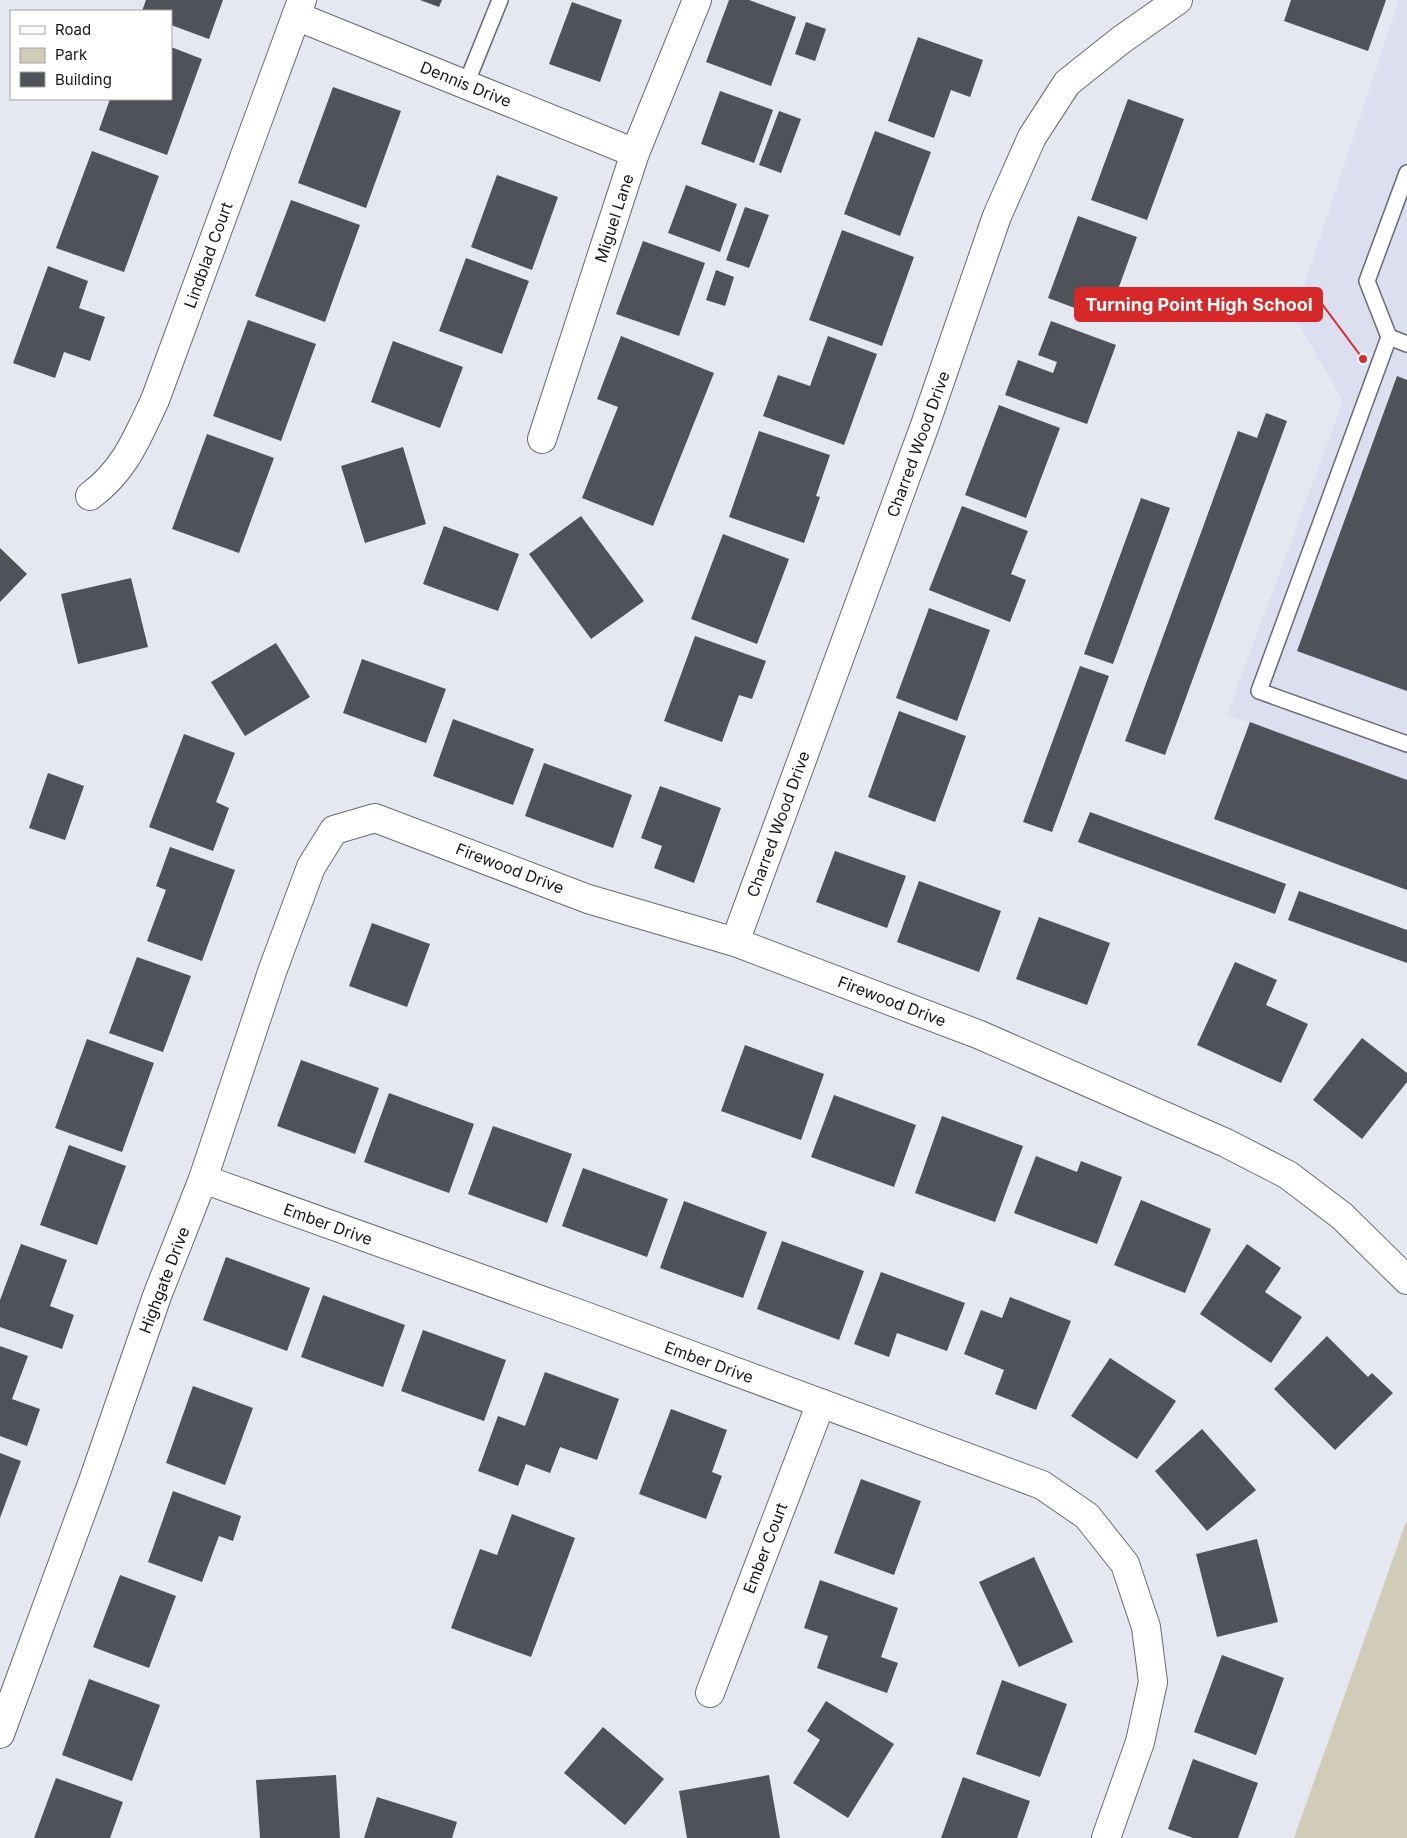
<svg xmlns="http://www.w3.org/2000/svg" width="1407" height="1838" viewBox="0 0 1407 1838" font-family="Inter,sans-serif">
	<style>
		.built { fill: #dbdff0 }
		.green { fill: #d1ccb8 }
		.building { fill: #505259 }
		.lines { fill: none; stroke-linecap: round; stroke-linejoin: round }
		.service-casing { stroke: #696b73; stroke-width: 18 }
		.minor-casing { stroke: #696b73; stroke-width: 30 }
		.service { stroke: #fff; stroke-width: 15 }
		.minor { stroke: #fff; stroke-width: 28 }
		.labels { text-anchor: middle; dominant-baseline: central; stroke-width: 5; stroke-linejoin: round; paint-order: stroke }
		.street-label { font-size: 16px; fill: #16161a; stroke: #fff }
		.leader { fill: none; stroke: #d62828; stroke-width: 2 }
		.callout-dot { fill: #d62828; stroke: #fff; stroke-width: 2 }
		.callout { fill: #d62828; stroke: #d62828; stroke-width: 2 }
		.callout-label { font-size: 18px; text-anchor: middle; font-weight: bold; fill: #fff }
	</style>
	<rect width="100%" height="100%" fill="#e6e8f1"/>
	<polygon class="built" points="1399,0 1407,0 1407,781 1227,715 1343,401 1294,316"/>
	<polygon class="green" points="1407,1519 1407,1838 1294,1838"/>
	<g class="building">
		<polygon points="146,0 223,0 209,39 171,25 171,11 142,11"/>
		<polygon points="420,0 442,0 439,7"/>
		<polygon points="729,0 749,0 796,17 771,86 706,62"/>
		<polygon points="1291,0 1386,0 1368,51 1284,21"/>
		<polygon points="572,2 622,20 600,82 549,64"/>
		<polygon points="806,22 826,29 815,61 795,54"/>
		<polygon points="918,37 983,60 970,97 951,90 934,138 888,121"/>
		<polygon points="171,47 202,59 167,155 99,130 110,99 171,99"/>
		<polygon points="333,87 401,111 366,208 298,183"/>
		<polygon points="720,91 773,110 754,163 701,144"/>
		<polygon points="1128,99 1184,119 1147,220 1091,200"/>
		<polygon points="779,111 801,119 781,173 759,165"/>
		<polygon points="875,131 931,152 900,236 844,214"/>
		<polygon points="92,151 159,176 124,272 56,248"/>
		<polygon points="497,175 558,197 532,270 471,247"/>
		<polygon points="686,185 737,204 720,252 668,233"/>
		<polygon points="291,200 360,225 325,322 255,296"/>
		<polygon points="745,207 769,215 749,268 726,260"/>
		<polygon points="1078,216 1137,237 1107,320 1048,298"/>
		<polygon points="842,230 914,257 882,346 809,320"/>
		<polygon points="643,241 705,263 679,336 616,314"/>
		<polygon points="466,258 529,281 502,354 439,331"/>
		<polygon points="48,266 88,281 79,308 105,317 90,361 64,352 55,378 13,363"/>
		<polygon points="716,270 734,277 725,306 706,300"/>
		<polygon points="248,320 316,344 281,441 213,416"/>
		<polygon points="1051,321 1116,345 1087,424 1005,395 1018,360 1053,373 1057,362 1038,355"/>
		<polygon points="621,336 714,373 653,526 582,498 618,407 597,399"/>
		<polygon points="828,336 877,354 844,445 763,416 778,375 810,386"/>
		<polygon points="393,341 463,367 440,428 371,402"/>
		<polygon points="1397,376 1407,380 1407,691 1297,651"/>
		<polygon points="999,405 1060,428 1026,518 965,495"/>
		<polygon points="1266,413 1287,421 1165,755 1125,741 1238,431 1257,438"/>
		<polygon points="759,431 830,455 816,496 820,497 804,543 729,517"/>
		<polygon points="207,434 274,458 239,553 172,529"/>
		<polygon points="403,447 426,524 365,543 341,466"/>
		<polygon points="1141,498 1170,508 1113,664 1084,654"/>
		<polygon points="962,506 1028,531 1011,574 1026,580 1010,622 929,590"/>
		<polygon points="581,516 644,601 591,639 529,554"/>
		<polygon points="444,526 519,554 498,611 423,584"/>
		<polygon points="723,534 789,559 757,644 691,619"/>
		<polygon points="0,548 27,574 0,602"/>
		<polygon points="131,578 148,647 78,664 61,594"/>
		<polygon points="929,608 990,630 957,721 896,698"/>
		<polygon points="695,636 766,661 752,699 739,695 722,742 664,721"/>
		<polygon points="276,643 310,697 245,736 211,682"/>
		<polygon points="362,659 446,689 426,743 343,713"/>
		<polygon points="1080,666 1109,676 1052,832 1023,822"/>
		<polygon points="899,711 966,736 935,822 868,797"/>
		<polygon points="453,719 534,749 513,805 433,776"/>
		<polygon points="1250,722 1407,780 1407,890 1214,819"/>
		<polygon points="184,734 235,753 216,802 229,808 213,851 149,827"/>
		<polygon points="544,763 632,795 613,848 525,816"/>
		<polygon points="48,773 84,786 65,840 29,828"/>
		<polygon points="660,786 721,808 694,883 654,868 662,846 641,838"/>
		<polygon points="1090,812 1286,884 1275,914 1078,842"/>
		<polygon points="170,847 235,870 202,961 147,941 166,890 156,886"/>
		<polygon points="835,851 906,876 887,928 816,902"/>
		<polygon points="919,881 1001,911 979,972 897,942"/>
		<polygon points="1299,891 1407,930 1407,963 1288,920"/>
		<polygon points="1039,917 1110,943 1087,1005 1016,979"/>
		<polygon points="372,923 430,944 407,1007 349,986"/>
		<polygon points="137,957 191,976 163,1052 109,1033"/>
		<polygon points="1235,962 1277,980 1266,1005 1308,1024 1281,1083 1197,1045"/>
		<polygon points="1362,1038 1407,1073 1407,1082 1362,1139 1313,1100"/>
		<polygon points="87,1039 154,1063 122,1152 55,1128"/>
		<polygon points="745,1045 824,1074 801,1140 721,1111"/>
		<polygon points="301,1060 379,1088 355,1154 277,1126"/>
		<polygon points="389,1093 474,1124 449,1193 364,1162"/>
		<polygon points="834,1095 916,1125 894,1187 811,1157"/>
		<polygon points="942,1116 1023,1146 995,1222 915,1193"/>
		<polygon points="493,1126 572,1154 547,1223 468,1194"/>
		<polygon points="69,1145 126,1166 97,1245 40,1225"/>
		<polygon points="1036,1156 1077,1172 1081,1161 1122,1177 1097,1244 1014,1213"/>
		<polygon points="583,1168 668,1199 647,1257 562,1226"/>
		<polygon points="1141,1200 1211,1229 1185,1293 1114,1265"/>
		<polygon points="684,1201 767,1232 743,1298 660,1268"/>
		<polygon points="782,1241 864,1271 839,1340 757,1309"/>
		<polygon points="21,1244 67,1260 50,1306 74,1315 62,1349 0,1327 0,1300"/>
		<polygon points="1247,1244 1281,1268 1265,1292 1302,1317 1271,1363 1200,1314"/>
		<polygon points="226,1257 310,1288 287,1351 203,1320"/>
		<polygon points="881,1272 965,1303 947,1351 897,1333 889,1357 854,1344"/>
		<polygon points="323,1295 405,1325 383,1387 301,1357"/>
		<polygon points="1010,1297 1071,1321 1036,1410 995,1394 1004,1370 964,1354 981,1310 1002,1318"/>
		<polygon points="423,1330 506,1360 484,1421 401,1391"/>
		<polygon points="1327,1336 1368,1377 1372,1373 1393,1393 1335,1450 1274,1389"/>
		<polygon points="0,1346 28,1356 12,1399 40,1409 27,1446 0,1436"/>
		<polygon points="1110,1358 1176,1401 1137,1459 1071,1416"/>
		<polygon points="545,1372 619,1399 597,1460 560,1447 550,1473 526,1464 518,1486 478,1471 498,1416 525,1426"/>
		<polygon points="193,1386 253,1408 225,1485 166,1463"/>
		<polygon points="671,1409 727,1430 712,1472 722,1476 706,1519 639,1494"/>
		<polygon points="1202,1429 1256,1490 1207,1531 1155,1471"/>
		<polygon points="0,1453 21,1461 0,1518"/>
		<polygon points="861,1479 921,1501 894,1575 834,1553"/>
		<polygon points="173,1491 241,1516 233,1541 219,1536 202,1582 148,1562"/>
		<polygon points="512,1514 575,1538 531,1657 451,1628 480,1549 497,1555"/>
		<polygon points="1257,1539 1278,1622 1217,1637 1196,1554"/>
		<polygon points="1034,1557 1073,1642 1019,1667 979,1582"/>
		<polygon points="120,1575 176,1596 149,1668 93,1647"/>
		<polygon points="820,1580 898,1608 881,1657 898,1663 887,1693 817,1668 828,1636 804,1628"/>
		<polygon points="1222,1655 1284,1678 1256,1755 1194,1732"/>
		<polygon points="89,1679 160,1705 132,1781 62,1755"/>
		<polygon points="1002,1680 1067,1704 1040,1777 976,1754"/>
		<polygon points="826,1701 894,1744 848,1818 793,1783 820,1740 807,1731"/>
		<polygon points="603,1727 664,1779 625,1825 564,1773"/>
		<polygon points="1193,1759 1258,1783 1238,1838 1193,1838 1168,1829"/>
		<polygon points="336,1775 340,1838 260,1838 256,1780"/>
		<polygon points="769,1775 780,1838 687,1838 679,1791"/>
		<polygon points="963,1777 1030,1801 1017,1838 941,1838"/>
		<polygon points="56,1778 123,1802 110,1838 34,1838"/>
		<polygon points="377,1797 457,1822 452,1838 364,1838"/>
	</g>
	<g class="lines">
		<g class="service-casing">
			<g id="service">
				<polyline points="466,84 500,0"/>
				<polyline points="1389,337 1367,281 1407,173"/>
				<polyline points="1407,344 1389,337 1259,691 1407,744"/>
			</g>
		</g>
		<g class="minor-casing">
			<g id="minor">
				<polyline points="296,16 635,153"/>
				<polyline points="542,439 635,153 697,0"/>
				<path d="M90,496c35,-26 47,-58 65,-96l147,-400"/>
				<polyline points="735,942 925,425 997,216 1032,137 1067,83 1121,40 1178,0"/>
				<polyline points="203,1179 577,1313 1042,1485 1087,1516 1125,1564 1146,1627 1153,1682 1140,1742 1106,1838"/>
				<polyline points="710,1693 821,1403"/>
				<polyline points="0,1734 93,1481 157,1296 203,1179 273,969 311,867 334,830 375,818 588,899 735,942 980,1035 1226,1143 1288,1175 1342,1216 1407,1280"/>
			</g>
		</g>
		<use href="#service" class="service"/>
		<use href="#minor" class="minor"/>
	</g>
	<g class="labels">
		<g class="street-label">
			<text transform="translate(466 84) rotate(22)">Dennis Drive</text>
			<text transform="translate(614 218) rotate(-72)">Miguel Lane</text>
			<text transform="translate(208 255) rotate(-70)">Lindblad Court</text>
			<text transform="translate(918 444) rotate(-70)">Charred Wood Drive</text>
			<text transform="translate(778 824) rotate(-70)">Charred Wood Drive</text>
			<text transform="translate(510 868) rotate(21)">Firewood Drive</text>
			<text transform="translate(892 1001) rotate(21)">Firewood Drive</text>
			<text transform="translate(328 1224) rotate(20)">Ember Drive</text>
			<text transform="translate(164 1280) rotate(-69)">Highgate Drive</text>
			<text transform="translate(709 1362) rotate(20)">Ember Drive</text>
			<text transform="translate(765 1548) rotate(-69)">Ember Court</text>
		</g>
	</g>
	<path class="leader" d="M1363 359L1322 304"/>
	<circle class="callout-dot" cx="1363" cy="359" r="5"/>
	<rect class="callout" x="1075" y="288" width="247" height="33" rx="5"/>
	<g class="callout-label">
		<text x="1199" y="311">Turning Point High School</text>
	</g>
	<rect x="10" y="10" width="162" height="90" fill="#ffffff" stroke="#a2a2a3"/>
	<rect x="20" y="26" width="25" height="8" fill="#ffffff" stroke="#a2a2a3"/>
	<text x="55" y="35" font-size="15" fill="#16161a">Road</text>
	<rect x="20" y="48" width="25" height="15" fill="#d1ccb8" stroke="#a2a2a3"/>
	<text x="55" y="60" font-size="15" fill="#16161a">Park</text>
	<rect x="20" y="72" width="25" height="15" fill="#505259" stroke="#a2a2a3"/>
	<text x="55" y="85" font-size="15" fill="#16161a">Building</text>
</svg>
